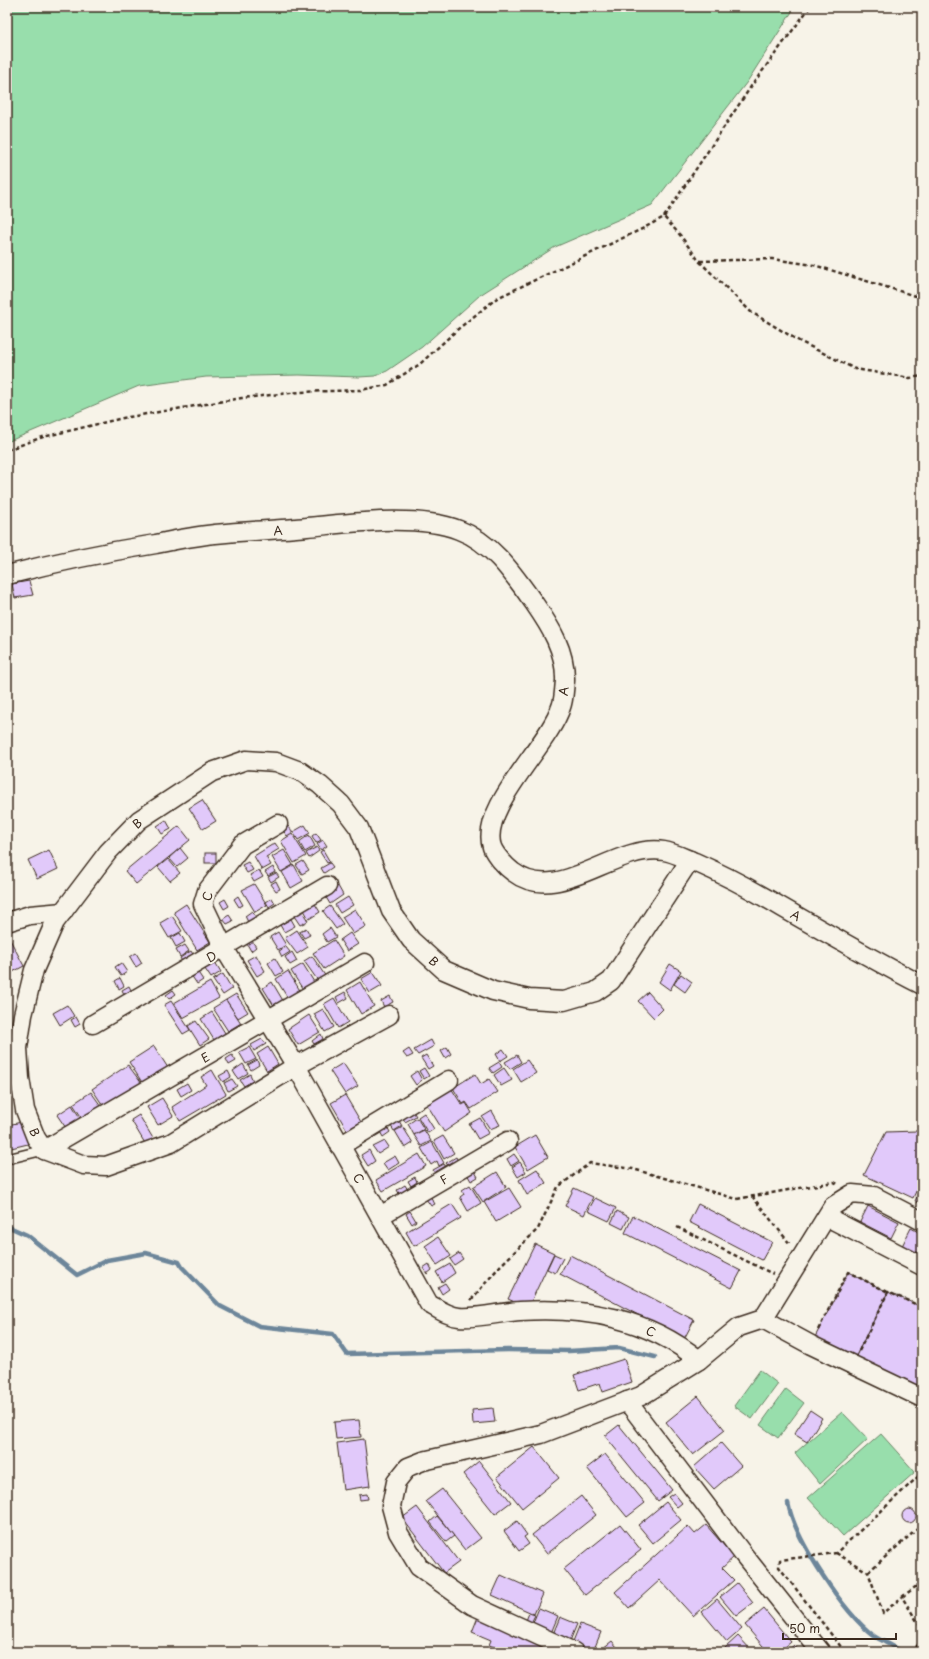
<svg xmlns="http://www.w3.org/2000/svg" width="929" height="1659" viewBox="0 0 929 1659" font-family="'Playpen Sans',sans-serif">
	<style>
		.green { fill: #98deac; stroke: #6a8465 }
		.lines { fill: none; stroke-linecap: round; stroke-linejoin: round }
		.stream { stroke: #6d869a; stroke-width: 4.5 }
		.building { fill: #e1c9fa; stroke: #3b2a1e }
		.lane-casing { stroke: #3b2a1e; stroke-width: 12 }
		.street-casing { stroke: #3b2a1e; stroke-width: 21 }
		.path { stroke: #3b2a1e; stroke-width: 2.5; stroke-dasharray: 4 3; stroke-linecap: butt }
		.lane { stroke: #f7f3e8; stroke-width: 9 }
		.street { stroke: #f7f3e8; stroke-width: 18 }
		.labels { text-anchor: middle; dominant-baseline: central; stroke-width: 4; stroke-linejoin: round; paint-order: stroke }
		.street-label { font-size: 12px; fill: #3b2a1e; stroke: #f7f3e8 }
	</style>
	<rect width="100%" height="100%" fill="#f7f3e8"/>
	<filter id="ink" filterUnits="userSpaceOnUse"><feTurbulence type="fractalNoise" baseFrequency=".025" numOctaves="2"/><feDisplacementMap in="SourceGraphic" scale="8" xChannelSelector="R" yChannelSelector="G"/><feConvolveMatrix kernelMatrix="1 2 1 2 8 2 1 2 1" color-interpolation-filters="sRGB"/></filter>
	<g filter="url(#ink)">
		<g class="green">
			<polygon points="7,7 795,7 747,82 652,205 555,247 480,295 422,347 387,371 375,376 359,377 299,375 206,377 139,386 7,442"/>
			<polygon points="760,1370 778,1384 752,1419 734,1406"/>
			<polygon points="786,1389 804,1403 778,1438 760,1425"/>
			<polygon points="842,1412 868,1439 820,1484 795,1453"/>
			<polygon points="881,1434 915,1472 843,1536 808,1498"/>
		</g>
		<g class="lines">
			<g class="stream">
				<polyline points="7,1226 27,1235 77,1275 107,1260 146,1253 179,1262 182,1267 220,1306 259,1326 333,1334 347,1354 508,1350 569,1351 619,1348 655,1357"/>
				<path d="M788,1503c7,37 56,110 86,133 9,6 19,9 27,16"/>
			</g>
		</g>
		<g class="building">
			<polygon points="29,581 33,595 15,598 12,584"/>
			<polygon points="202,800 216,821 203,829 189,808"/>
			<polygon points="166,820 171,829 162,834 157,826"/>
			<polygon points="305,825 310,833 298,840 293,832"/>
			<polygon points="179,826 190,840 136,884 125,871"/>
			<polygon points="288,826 293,832 287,836 282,829"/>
			<polygon points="316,833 321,840 316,843 312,836"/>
			<polygon points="292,834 306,856 294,863 281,841"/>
			<polygon points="309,835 315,846 305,852 299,842"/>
			<polygon points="323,840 327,846 321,850 317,844"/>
			<polygon points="275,843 279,849 266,857 271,865 262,870 254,856"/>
			<polygon points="317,847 319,851 309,858 306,853"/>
			<polygon points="180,848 188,858 177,867 169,858"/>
			<polygon points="49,850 58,869 37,879 28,860"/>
			<polygon points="284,850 293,865 281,872 272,857"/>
			<polygon points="323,850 330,862 327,863 320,852"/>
			<rect x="205" y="853" width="11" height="10"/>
			<polygon points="168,859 180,873 170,881 158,867"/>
			<polygon points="303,861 309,870 302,874 296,865"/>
			<polygon points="248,862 253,870 247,873 242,865"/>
			<polygon points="330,863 333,867 324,873 321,868"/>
			<polygon points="294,865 303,881 291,888 282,872"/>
			<polygon points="273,867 275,872 268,876 265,872"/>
			<polygon points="259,870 263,877 254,882 250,875"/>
			<polygon points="276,873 279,877 271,882 268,877"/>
			<polygon points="276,881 280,889 276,891 271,884"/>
			<polygon points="254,884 267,905 255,912 242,890"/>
			<polygon points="338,886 343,895 330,904 324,894"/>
			<polygon points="238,896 243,905 239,907 234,899"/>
			<polygon points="348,897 353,905 340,913 335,905"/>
			<polygon points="272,898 275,903 269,907 266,902"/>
			<polygon points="225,899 229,906 224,909 220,902"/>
			<polygon points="186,904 210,942 197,950 174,912"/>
			<polygon points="315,904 320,912 309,919 304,910"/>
			<polygon points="330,906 343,924 336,929 323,911"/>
			<polygon points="355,909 366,926 353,934 342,917"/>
			<polygon points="252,911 257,919 249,924 245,916"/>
			<polygon points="302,911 308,921 300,925 294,916"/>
			<polygon points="229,915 233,921 227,924 223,919"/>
			<polygon points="172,916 182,931 169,938 160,923"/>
			<polygon points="291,919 295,926 284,932 280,925"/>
			<polygon points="306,928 310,935 304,938 300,932"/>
			<polygon points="330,928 336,937 327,942 322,934"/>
			<polygon points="297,930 308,947 297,954 285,938"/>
			<polygon points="278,932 286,945 278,950 270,937"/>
			<polygon points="180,933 185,942 176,947 171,938"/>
			<polygon points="350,933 358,944 347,951 340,940"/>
			<polygon points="7,934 24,966 7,975"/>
			<polygon points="334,940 344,956 324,969 313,953"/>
			<polygon points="252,941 256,947 251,951 247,944"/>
			<polygon points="185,945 189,951 180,957 176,950"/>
			<polygon points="286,947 290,952 282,957 279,951"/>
			<polygon points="191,951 194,956 183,963 180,958"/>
			<polygon points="292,952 297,961 290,965 285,957"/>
			<polygon points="136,953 142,963 136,967 130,957"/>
			<polygon points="256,955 265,971 257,976 247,960"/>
			<polygon points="312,956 328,980 321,985 304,961"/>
			<polygon points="275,958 283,972 276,976 268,963"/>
			<polygon points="215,962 221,972 211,978 205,969"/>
			<polygon points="121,963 127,972 121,976 115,967"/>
			<polygon points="303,964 317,987 306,994 291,971"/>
			<polygon points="670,964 681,971 670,990 659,982"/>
			<polygon points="197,971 203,980 197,984 191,975"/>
			<polygon points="288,971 304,997 292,1005 276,979"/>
			<polygon points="373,972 382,986 370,993 361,979"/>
			<polygon points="223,974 232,989 223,995 213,980"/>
			<polygon points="681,974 692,982 685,992 674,984"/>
			<polygon points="120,978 124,986 119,989 115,981"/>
			<polygon points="210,982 219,998 183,1018 174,1003"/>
			<polygon points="272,982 285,1004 276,1009 263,988"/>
			<polygon points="360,982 374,1006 361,1014 347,990"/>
			<polygon points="129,986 132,992 125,996 122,990"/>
			<polygon points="173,990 176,994 169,999 166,995"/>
			<polygon points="345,992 348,998 339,1003 336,997"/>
			<polygon points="648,992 663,1009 654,1018 638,1001"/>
			<polygon points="236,994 248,1012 238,1018 226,1000"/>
			<polygon points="390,996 393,1002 384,1007 381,1001"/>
			<polygon points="334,998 348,1022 338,1028 324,1004"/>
			<polygon points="226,1000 241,1023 228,1031 213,1008"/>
			<polygon points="171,1001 190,1030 183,1034 164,1005"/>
			<polygon points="67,1005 74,1016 60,1025 53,1013"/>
			<polygon points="323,1009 334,1027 325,1032 314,1014"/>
			<polygon points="212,1012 230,1041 219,1048 201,1019"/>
			<polygon points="309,1015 320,1032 298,1045 288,1029"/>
			<polygon points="76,1017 80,1024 75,1027 71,1020"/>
			<polygon points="196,1021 209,1039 200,1045 188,1026"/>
			<polygon points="321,1034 323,1039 314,1044 312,1041"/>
			<polygon points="262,1039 266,1044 254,1051 251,1045"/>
			<polygon points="431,1040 434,1046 418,1055 414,1050"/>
			<polygon points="154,1046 170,1071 145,1087 129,1062"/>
			<polygon points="249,1047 256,1059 246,1064 239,1052"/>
			<polygon points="268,1047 278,1064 267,1071 257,1054"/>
			<polygon points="447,1047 451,1054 445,1058 441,1051"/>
			<polygon points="409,1049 413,1055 407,1058 403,1053"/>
			<polygon points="503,1049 508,1056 500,1061 496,1054"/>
			<polygon points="232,1055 236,1061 229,1065 226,1059"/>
			<polygon points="426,1055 433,1066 428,1069 421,1058"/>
			<polygon points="517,1055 521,1062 510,1069 505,1062"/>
			<polygon points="257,1060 259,1065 251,1070 248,1065"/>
			<polygon points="527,1060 536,1073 521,1082 513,1069"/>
			<polygon points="499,1062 502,1067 493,1073 489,1068"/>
			<polygon points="343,1063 358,1086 345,1094 330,1071"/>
			<polygon points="243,1064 248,1073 238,1079 233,1071"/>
			<polygon points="128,1065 145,1088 108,1113 92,1089"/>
			<polygon points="424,1068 429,1076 424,1079 419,1071"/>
			<polygon points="504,1068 512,1080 501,1086 494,1075"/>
			<polygon points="212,1070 226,1094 180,1121 172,1107 206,1085 201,1077"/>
			<polygon points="228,1071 231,1077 223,1082 219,1076"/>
			<polygon points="417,1071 422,1080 416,1085 410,1076"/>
			<polygon points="250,1074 253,1081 244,1086 240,1080"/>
			<polygon points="475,1074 481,1084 489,1079 498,1092 471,1109 466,1102 463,1104 453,1088"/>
			<polygon points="232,1079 237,1086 228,1091 224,1083"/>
			<polygon points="187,1083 191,1090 181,1096 177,1089"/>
			<polygon points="451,1088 462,1105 466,1103 472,1113 444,1132 426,1103"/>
			<polygon points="91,1092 101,1106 82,1118 73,1104"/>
			<polygon points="345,1095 361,1122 347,1130 331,1103"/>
			<polygon points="162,1098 173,1116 158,1125 147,1107"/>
			<polygon points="72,1105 84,1124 66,1128 57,1115"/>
			<polygon points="412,1110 416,1116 405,1122 402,1116"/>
			<polygon points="492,1111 500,1125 490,1129 482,1117"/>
			<polygon points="424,1113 434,1129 428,1133 418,1117"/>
			<polygon points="139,1115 154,1140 146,1145 131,1120"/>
			<polygon points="417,1118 424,1129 414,1135 408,1124"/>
			<polygon points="480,1118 489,1133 478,1139 469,1124"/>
			<polygon points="398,1119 402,1126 394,1131 389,1123"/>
			<polygon points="22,1122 28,1144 7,1149 7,1125"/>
			<polygon points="386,1125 390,1132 383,1137 379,1130"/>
			<polygon points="403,1127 413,1143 405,1148 395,1131"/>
			<polygon points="424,1130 431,1141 421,1146 414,1135"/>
			<polygon points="917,1131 922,1133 922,1178 913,1198 864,1175 886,1132"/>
			<polygon points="535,1135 548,1157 528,1169 515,1147"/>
			<polygon points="443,1136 454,1153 444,1159 434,1141"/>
			<polygon points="385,1141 389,1147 378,1154 373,1147"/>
			<polygon points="432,1142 444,1163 439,1166 437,1161 431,1165 421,1148"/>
			<polygon points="369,1150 375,1161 368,1166 361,1155"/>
			<polygon points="419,1154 426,1166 383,1191 376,1180"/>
			<polygon points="514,1154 519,1161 511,1166 507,1159"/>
			<polygon points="395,1156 399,1163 388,1170 383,1163"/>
			<polygon points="456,1157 459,1163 450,1168 446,1163"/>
			<polygon points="520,1162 526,1172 518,1177 512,1167"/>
			<polygon points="444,1164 448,1170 437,1177 433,1170"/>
			<polygon points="537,1169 546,1183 527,1195 519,1180"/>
			<polygon points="474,1170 478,1177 471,1181 467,1174"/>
			<polygon points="497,1172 506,1187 483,1202 473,1187"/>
			<polygon points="415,1177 417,1182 411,1186 408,1181"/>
			<polygon points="405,1185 408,1190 400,1195 397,1190"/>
			<polygon points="470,1185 481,1203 468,1211 460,1197 464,1194 462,1190"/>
			<polygon points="922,1186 922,1204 915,1201"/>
			<polygon points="509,1188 521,1207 496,1222 484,1202"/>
			<polygon points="574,1188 593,1197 584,1215 565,1206"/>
			<polygon points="430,1196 435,1204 431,1206 426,1199"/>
			<polygon points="595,1198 616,1208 609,1221 588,1211"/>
			<polygon points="452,1204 461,1218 414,1246 406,1232"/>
			<polygon points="698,1204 772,1242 762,1260 689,1222"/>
			<polygon points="868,1206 899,1222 891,1238 860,1222"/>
			<polygon points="410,1211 416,1221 412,1224 406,1214"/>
			<polygon points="617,1211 629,1217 623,1229 611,1223"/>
			<polygon points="633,1216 741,1271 732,1288 625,1233"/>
			<polygon points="911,1228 922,1234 922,1256 902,1246"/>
			<polygon points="438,1237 451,1256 437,1265 425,1246"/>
			<polygon points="535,1244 554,1253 528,1308 508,1299"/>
			<polygon points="459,1253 463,1259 454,1265 450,1259"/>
			<polygon points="554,1254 563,1258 555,1273 547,1269"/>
			<polygon points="570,1255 694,1320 684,1339 560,1274"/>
			<polygon points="429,1264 432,1270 427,1274 423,1268"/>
			<polygon points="450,1264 455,1273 442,1282 436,1272"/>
			<polygon points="848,1272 888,1292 852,1364 811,1345"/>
			<polygon points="445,1283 449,1289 442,1294 438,1287"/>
			<polygon points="888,1292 922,1307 922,1391 852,1364"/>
			<polygon points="624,1359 632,1382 603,1392 600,1383 579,1390 574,1375"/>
			<polygon points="698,1396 725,1430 693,1455 666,1422"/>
			<polygon points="493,1408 495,1422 473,1424 472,1410"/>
			<polygon points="810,1410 822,1418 807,1442 794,1434"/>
			<polygon points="359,1420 361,1437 336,1439 334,1422"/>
			<polygon points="619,1425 672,1490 658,1501 605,1436"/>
			<polygon points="364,1439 370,1486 343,1490 337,1443"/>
			<polygon points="721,1443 741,1466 714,1489 694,1467"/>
			<polygon points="534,1447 559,1478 522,1508 497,1477"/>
			<polygon points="605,1454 645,1503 627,1517 587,1468"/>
			<polygon points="479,1461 511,1502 495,1514 463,1474"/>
			<polygon points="442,1489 481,1538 465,1550 426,1501"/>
			<polygon points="674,1493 682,1503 677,1507 668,1497"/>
			<polygon points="367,1494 368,1499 360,1500 359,1495"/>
			<polygon points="581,1496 596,1515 547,1554 532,1535"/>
			<polygon points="666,1502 681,1520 653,1543 638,1525"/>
			<polygon points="417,1507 459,1562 444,1573 402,1518"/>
			<circle cx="909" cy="1516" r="7"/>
			<polygon points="437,1516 454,1536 446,1542 430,1522"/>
			<polygon points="517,1521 527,1535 524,1537 529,1544 519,1551 504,1531"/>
			<polygon points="620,1524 641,1550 585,1595 564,1569"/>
			<polygon points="706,1525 734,1557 722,1568 734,1580 693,1616 660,1580 629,1608 615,1592 688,1526 695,1534"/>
			<polygon points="501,1575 543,1594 534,1614 492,1595"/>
			<polygon points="737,1583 753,1603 736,1616 720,1597"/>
			<polygon points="717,1599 742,1629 727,1642 702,1612"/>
			<polygon points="539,1608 558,1616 551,1633 532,1625"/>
			<polygon points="764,1609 791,1642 779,1652 768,1652 745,1625"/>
			<polygon points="529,1613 535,1615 530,1625 525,1623"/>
			<polygon points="478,1617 553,1652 508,1652 489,1645 491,1640 472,1632"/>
			<polygon points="560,1617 577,1624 570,1641 553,1634"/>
			<polygon points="580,1624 601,1632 593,1652 572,1644"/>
			<polygon points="738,1636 753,1652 728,1652 725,1648"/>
			<polygon points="612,1641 621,1652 598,1652"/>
			<polygon points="794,1645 800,1652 786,1652"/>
		</g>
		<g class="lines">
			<g class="lane-casing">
				<polyline id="lane" points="7,1159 44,1150"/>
			</g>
			<g class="street-casing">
				<g id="street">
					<path d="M7,575c49,-13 99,-23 149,-31 19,-4 39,-8 59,-10 31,-3 62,-4 92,-7 45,-4 110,-13 152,3 33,12 55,45 75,73 16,23 32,48 31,78 -1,8 -1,19 -4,26 -12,38 -82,101 -69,140 3,8 14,20 21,25 46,35 101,-29 151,-21 11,2 20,7 31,11 32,14 58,28 88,46 45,26 92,53 139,77"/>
					<path d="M278,824l-36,21 -35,46 -4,13 21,44 72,118 133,238c9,5 19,12 30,13 16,2 43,-5 61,-6 66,-4 127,7 179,49"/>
					<polyline points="7,922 30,915 63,912"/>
					<polyline points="389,1015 296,1066 171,1143 106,1166 84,1165 44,1150 36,1138 25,1110 20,1078 18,1048 23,1015 34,970 55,922 108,852 139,820 212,772 246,760 276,762 300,771 320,785 341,804 359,828 391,911 411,940 444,970 493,991 529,999 564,1001 595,992 611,981 690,860"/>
					<polyline points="93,1024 327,886"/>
					<polyline points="340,1146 449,1080"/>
					<polyline points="44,1150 365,963"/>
					<polyline points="380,1216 508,1141"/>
					<polyline points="827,1217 922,1266"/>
					<polyline points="763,1319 811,1345 922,1398"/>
					<polyline points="627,1401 743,1554 821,1652"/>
					<polyline points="574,1652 472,1605 419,1567 398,1532 391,1506 396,1482 408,1467 423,1461 541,1434 641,1396 699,1360 739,1327 763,1319 833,1206 852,1194 874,1196 922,1221"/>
				</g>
			</g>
			<g class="path">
				<polyline points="664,217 752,85 810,7"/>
				<polyline points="700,261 772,259 814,265 922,298"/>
				<polyline points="7,450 43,437 123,418 242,398 300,392 361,390 387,385 420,364 458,329 497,298 642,229 664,217 680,235 699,261 751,312 799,341 855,369 910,378 922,376"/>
				<polyline points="752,1196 790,1244"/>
				<polyline points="677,1227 773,1274"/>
				<polyline points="471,1300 500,1266 538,1229 558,1187 590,1163 633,1169 737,1199 834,1182 838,1184"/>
				<polyline points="818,1330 848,1272 888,1292"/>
				<polyline points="859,1351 888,1292 922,1307"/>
				<polyline points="922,1448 919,1451 922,1462"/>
				<polyline points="836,1553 868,1572 883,1613 902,1597"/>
				<polyline points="868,1572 922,1525"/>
				<polyline points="922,1582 902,1597 922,1629"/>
				<polyline points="845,1652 779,1567 780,1560 836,1553 922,1473"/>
				<polyline points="911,1652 922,1641"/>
			</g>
			<use href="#lane" class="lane"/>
			<use href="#street" class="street"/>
		</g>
	</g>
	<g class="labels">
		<g class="street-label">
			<text transform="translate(278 530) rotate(-5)">A</text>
			<text transform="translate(563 691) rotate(-83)">A</text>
			<text transform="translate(137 823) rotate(-41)">B</text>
			<text transform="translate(207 896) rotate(-72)">C</text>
			<text transform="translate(796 915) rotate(30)">A</text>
			<text transform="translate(211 956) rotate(-30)">D</text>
			<text transform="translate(434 961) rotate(43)">B</text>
			<text transform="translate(205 1057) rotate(-30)">E</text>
			<text transform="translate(35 1132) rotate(66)">B</text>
			<text transform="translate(359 1178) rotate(61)">C</text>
			<text transform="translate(444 1179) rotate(-31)">F</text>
			<text transform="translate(651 1331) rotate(26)">C</text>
		</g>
	</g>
	<rect width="929" height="1659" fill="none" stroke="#f7f3e8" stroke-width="24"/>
	<rect x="12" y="12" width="905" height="1635" fill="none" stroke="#3b2a1e" stroke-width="1.5" filter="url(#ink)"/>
	<path d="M783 1633v6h113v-6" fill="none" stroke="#3b2a1e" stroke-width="2"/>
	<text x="789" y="1633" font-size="12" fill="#3b2a1e" stroke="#f7f3e8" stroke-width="3" paint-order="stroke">50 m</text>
</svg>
